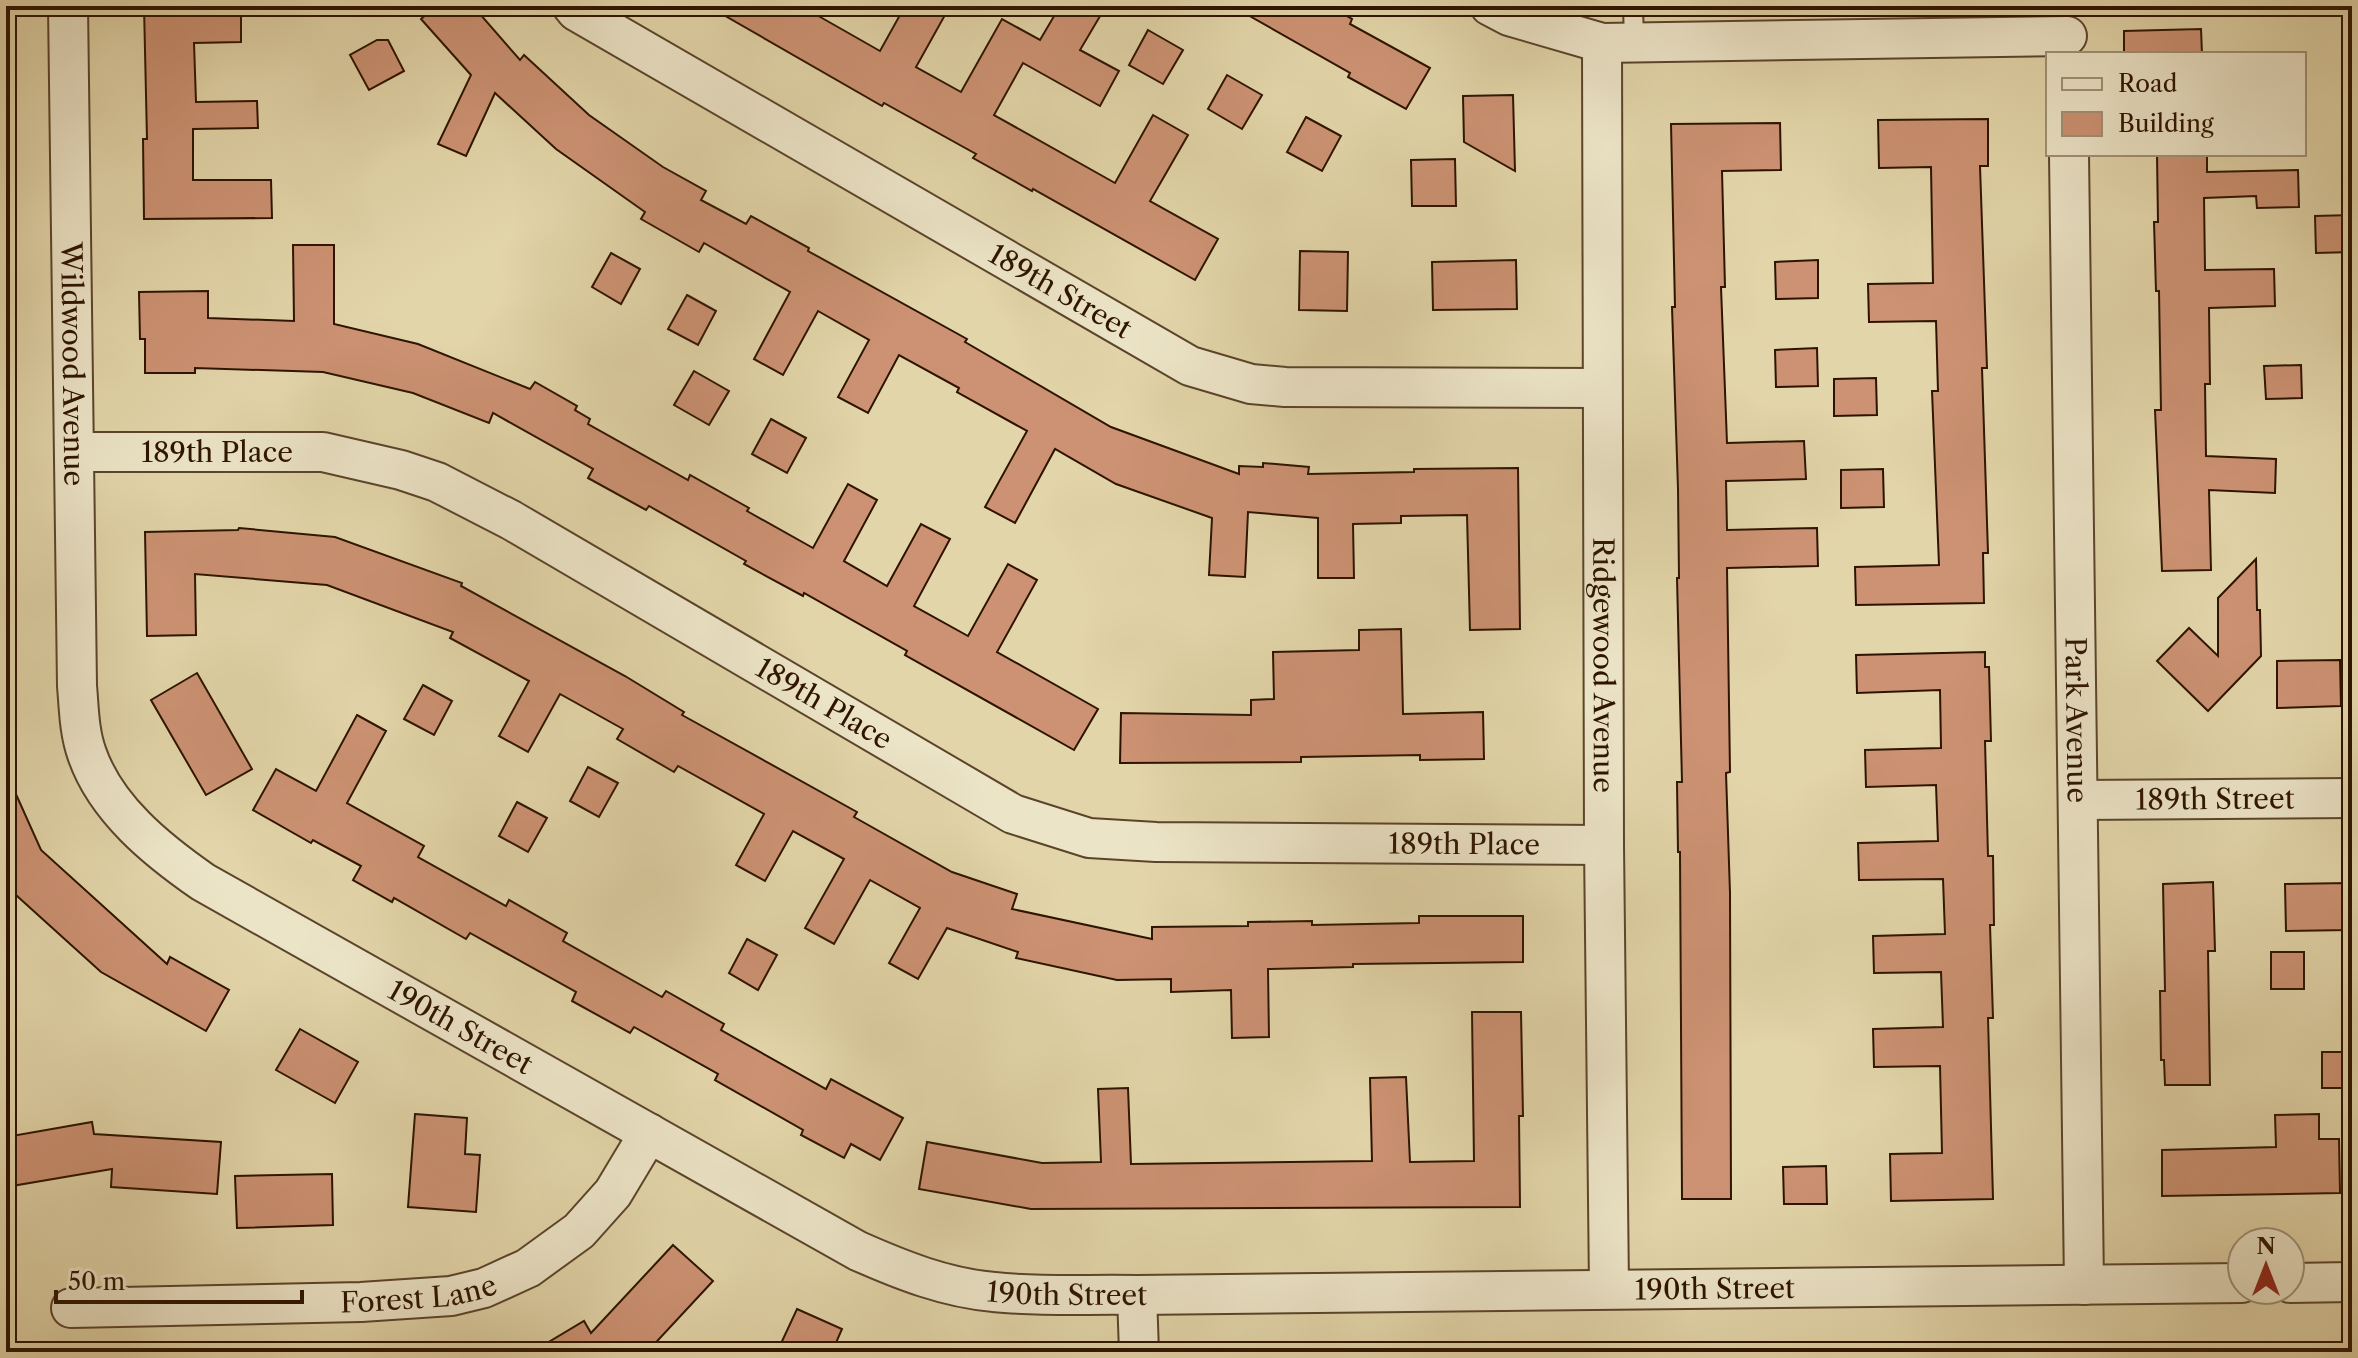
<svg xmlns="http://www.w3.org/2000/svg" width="2358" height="1358" viewBox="0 0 2358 1358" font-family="'Libre Caslon Text',serif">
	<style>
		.building { fill: #cc9273; stroke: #2e1400; stroke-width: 2 }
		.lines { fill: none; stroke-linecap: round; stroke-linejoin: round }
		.lane-casing { stroke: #5b442a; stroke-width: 22 }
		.street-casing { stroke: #5b442a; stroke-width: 42 }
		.lane { stroke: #ece4c7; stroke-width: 18 }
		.street { stroke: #ece4c7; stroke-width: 38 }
		.labels { text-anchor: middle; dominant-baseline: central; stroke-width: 8; stroke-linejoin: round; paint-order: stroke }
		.street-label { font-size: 28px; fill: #2e1400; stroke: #ece4c7 }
	</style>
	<rect width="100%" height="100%" fill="#e2d5a9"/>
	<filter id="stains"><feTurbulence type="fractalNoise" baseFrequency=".0025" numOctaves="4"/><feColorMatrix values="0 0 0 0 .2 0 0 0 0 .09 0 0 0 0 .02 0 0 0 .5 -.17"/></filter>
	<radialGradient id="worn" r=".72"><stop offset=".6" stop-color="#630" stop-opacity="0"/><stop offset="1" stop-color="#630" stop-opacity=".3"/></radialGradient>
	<g class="building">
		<polygon points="144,6 241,6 241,42 194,43 196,102 257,101 258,128 193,129 193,180 271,180 272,218 144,219 143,139 147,139"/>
		<polygon points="436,6 473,6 520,60 524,55 589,115 663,167 706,191 701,200 746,224 751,216 809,248 808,251 967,339 965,342 1111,427 1239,474 1239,466 1263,467 1263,463 1309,467 1308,474 1414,472 1414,469 1518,468 1520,629 1470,630 1467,515 1401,516 1401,523 1353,524 1354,578 1318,578 1318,518 1248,512 1245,577 1209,575 1212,518 1116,484 1055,449 1015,523 985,507 1027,431 957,392 959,388 899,355 868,413 838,397 869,340 818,311 783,375 754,359 790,292 704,243 699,252 641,219 645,212 556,149 495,93 466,156 438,144 471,75 421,19"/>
		<polygon points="708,6 820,6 815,14 880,51 905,6 950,6 916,67 961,92 1002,19 1040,40 1060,6 1106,6 1080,50 1119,71 1100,106 1023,63 994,115 1115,183 1153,115 1188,135 1150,201 1218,239 1195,280 1033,189 1032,191 973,158 976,154 884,103 882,106"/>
		<polygon points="1232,6 1329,6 1352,19 1350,24 1430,68 1406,109 1348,77 1350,73"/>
		<polygon points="2201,29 2202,54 2124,54 2124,31"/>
		<polygon points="1148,30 1183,50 1163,84 1129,65"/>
		<polygon points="377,40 388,40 404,71 369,90 350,55"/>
		<polygon points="1227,75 1262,95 1242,129 1208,109"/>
		<polygon points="1513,95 1515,171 1464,142 1463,96"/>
		<polygon points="1306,117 1341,136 1322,171 1287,152"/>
		<polygon points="1988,119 1988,166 1980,166 1987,368 1982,368 1988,553 1983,553 1984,603 1856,605 1855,567 1939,565 1932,391 1938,391 1936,321 1869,322 1868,284 1933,283 1931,167 1879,168 1878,120"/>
		<polygon points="1780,123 1781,170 1722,171 1725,287 1721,287 1727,443 1804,441 1806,479 1726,481 1727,530 1817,528 1818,566 1727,568 1730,772 1726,773 1730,893 1731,1199 1682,1199 1680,852 1678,852 1677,782 1682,782 1677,578 1679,578 1678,489 1672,307 1675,307 1671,124"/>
		<polygon points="2157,154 2207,154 2207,172 2298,170 2299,207 2257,208 2256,196 2204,198 2205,270 2274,269 2275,306 2209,308 2210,384 2205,384 2206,456 2276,459 2275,493 2209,490 2211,570 2162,571 2155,410 2161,410 2159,291 2156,291 2154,222 2158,222"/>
		<polygon points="1455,159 1456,206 1412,206 1411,160"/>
		<polygon points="2352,215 2352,252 2316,253 2315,216"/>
		<polygon points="293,245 334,245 334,324 418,344 530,389 535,382 577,406 575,410 590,419 588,424 688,480 690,475 749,508 747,511 813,548 848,484 877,500 844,561 887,586 921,524 950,539 914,606 968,636 1008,564 1037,580 997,652 1098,709 1074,750 905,655 907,651 804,593 803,596 744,564 746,561 649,506 646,510 588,478 593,469 493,413 489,423 413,393 323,372 195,368 195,373 145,373 145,339 140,339 139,292 208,291 208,318 294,321"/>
		<polygon points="1300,251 1348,252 1347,311 1299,310"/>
		<polygon points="611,253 640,269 621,304 592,287"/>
		<polygon points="1516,260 1517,309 1433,310 1432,262"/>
		<polygon points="1818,260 1818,298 1776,299 1775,262"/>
		<polygon points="687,295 716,311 698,345 668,329"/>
		<polygon points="1817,348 1818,386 1776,387 1775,350"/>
		<polygon points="2301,365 2302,398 2266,399 2264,366"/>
		<polygon points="694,371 729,391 709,425 674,405"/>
		<polygon points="1876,378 1877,415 1834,416 1834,379"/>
		<polygon points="771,419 806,438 787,473 752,454"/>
		<polygon points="1883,469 1884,507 1841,508 1841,470"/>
		<polygon points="239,528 335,537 462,583 461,586 625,676 684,712 682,715 857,812 854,817 952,872 1017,894 1012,909 1152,939 1152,927 1248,926 1248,922 1312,921 1312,925 1419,923 1419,916 1523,916 1523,962 1353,964 1353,967 1268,969 1269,1037 1232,1038 1231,990 1171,992 1171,979 1117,980 1016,958 1018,952 947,928 918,979 889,963 920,908 870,880 834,944 805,928 844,859 793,831 765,881 736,865 764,814 678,766 674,772 617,739 623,729 560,694 528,752 499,736 529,681 450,638 453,632 327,585 195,574 196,635 147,636 145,532 238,530"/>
		<polygon points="2256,559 2257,610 2260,610 2261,656 2208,711 2157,661 2189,628 2218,656 2218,598"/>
		<polygon points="1401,629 1403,714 1483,712 1484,759 1420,760 1420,755 1301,757 1301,762 1120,763 1121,713 1251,715 1251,700 1274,699 1273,652 1359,650 1359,630"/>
		<polygon points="1985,652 1985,667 1989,667 1991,741 1985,741 1988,856 1993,856 1994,925 1990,925 1993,1018 1988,1018 1993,1199 1891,1201 1890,1154 1942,1153 1940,1066 1874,1067 1873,1029 1943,1027 1941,972 1874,973 1873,936 1945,934 1943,879 1859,880 1858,843 1938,841 1936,785 1866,787 1865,750 1941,748 1940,690 1857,693 1856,655"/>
		<polygon points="2340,660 2341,706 2277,708 2277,661"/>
		<polygon points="197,673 252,769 206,795 151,700"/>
		<polygon points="423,685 452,701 434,735 404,719"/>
		<polygon points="357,715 386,731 347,803 424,846 418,857 506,906 509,900 567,933 563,941 662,997 666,991 724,1024 721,1030 826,1089 831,1079 903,1118 880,1160 851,1144 844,1158 801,1135 803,1130 715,1080 718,1074 634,1027 630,1033 572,1001 576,992 470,933 466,939 394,898 392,902 353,880 361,866 313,840 311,843 253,810 276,769 316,791"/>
		<polygon points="588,767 618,783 599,817 570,801"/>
		<polygon points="6,772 41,850 167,964 170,957 229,990 206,1031 101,972 6,886"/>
		<polygon points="517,802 547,818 528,852 499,836"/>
		<polygon points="2213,882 2215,951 2208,951 2210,1085 2165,1085 2164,1060 2161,1060 2160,991 2165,991 2163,884"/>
		<polygon points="2349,883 2349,930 2286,931 2285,884"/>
		<polygon points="747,939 777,955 758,990 729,973"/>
		<rect x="2271" y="952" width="33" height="37"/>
		<polygon points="1472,1012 1521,1012 1523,1116 1519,1116 1520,1207 1031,1209 919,1189 927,1142 1042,1163 1101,1162 1098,1089 1128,1088 1131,1164 1372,1161 1370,1078 1406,1077 1410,1162 1474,1161"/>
		<polygon points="300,1029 358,1062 335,1103 276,1070"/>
		<rect x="2322" y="1052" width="30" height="36"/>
		<polygon points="415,1114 467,1118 465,1154 480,1155 476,1212 408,1207"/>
		<polygon points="2319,1114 2319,1139 2339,1139 2340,1193 2162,1196 2162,1150 2276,1147 2275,1115"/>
		<polygon points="92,1122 94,1134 221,1142 217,1194 111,1187 112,1169 6,1187 6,1137"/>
		<polygon points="1826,1166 1827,1204 1784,1204 1783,1167"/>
		<polygon points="332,1174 333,1225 237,1228 235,1176"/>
		<polygon points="673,1245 713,1281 647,1352 532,1352 584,1321 591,1333"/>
		<polygon points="797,1309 842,1329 832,1352 777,1352"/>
	</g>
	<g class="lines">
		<g class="lane-casing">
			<polyline id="lane" points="1633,6 1634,41"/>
		</g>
		<g class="street-casing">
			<g id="street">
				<path id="s1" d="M68,6l9,680c2,22 2,46 10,68 19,55 70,96 116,128l655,369c43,19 88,37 136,41 47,5 95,2 143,3l1105,-12"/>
				<path id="s2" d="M572,6l4,5 614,355 61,18 34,3 317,1"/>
				<polyline points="1490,6 1509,16 1602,43 2067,36"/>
				<path id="s3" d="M1602,43l2,802 5,443"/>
				<path id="s4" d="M2069,154l15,1131"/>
				<path id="s5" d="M75,452h248l78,18 36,12 74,38 502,294 76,24 67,4 448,3"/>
				<path id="s6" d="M2079,800l273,-2"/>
				<polyline points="2290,1283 2352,1282"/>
				<polyline points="1137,1295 1139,1352"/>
				<path id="s7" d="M71,1308l290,-6 90,-6 33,-8 44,-20 51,-37 34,-38 36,-60"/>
			</g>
		</g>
		<use href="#lane" class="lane"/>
		<use href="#street" class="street"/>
	</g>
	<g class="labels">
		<g class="street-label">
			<text stroke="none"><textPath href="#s2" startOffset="566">189th Street</textPath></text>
			<text stroke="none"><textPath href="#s1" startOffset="358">Wildwood Avenue</textPath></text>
			<text stroke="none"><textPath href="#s5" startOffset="142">189th Place</textPath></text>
			<text stroke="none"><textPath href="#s3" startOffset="622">Ridgewood Avenue</textPath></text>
			<text stroke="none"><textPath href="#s5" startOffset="812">189th Place</textPath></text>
			<text stroke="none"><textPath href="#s4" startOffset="566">Park Avenue</textPath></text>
			<text stroke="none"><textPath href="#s6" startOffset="136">189th Street</textPath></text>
			<text stroke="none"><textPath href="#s5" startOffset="1486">189th Place</textPath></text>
			<text stroke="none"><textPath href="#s1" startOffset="1220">190th Street</textPath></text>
			<text stroke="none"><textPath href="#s1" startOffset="2540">190th Street</textPath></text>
			<text stroke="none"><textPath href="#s7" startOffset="348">Forest Lane</textPath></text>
			<text stroke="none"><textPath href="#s1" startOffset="1892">190th Street</textPath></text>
		</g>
	</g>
	<rect width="2358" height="1358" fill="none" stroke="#e2d5a9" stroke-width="32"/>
	<rect x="8" y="8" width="2342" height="1342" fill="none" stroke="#2e1400" stroke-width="4"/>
	<rect x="16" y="16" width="2326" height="1326" fill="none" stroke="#2e1400" stroke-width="2"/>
	<rect x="2046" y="52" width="260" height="104" fill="#ece4c7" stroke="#a09177" stroke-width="2"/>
	<rect x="2062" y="78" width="40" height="12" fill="#ece4c7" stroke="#a09177" stroke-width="2"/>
	<text x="2118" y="92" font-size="24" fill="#2e1400">Road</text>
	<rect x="2062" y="112" width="40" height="24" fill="#cc9273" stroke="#a09177" stroke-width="2"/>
	<text x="2118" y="132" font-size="24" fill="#2e1400">Building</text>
	<g transform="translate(2266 1266)"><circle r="38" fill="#ece4c7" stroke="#a09177" stroke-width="2"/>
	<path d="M0-6L14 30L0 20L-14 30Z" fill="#8f2418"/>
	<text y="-12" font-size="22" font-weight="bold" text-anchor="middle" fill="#2e1400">N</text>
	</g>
	<path d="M56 1290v12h246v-12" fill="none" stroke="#2e1400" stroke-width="4"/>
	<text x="68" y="1290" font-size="24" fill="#2e1400" stroke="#ece4c7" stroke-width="6" paint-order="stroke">50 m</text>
	<rect width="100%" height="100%" filter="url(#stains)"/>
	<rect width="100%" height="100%" fill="url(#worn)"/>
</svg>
